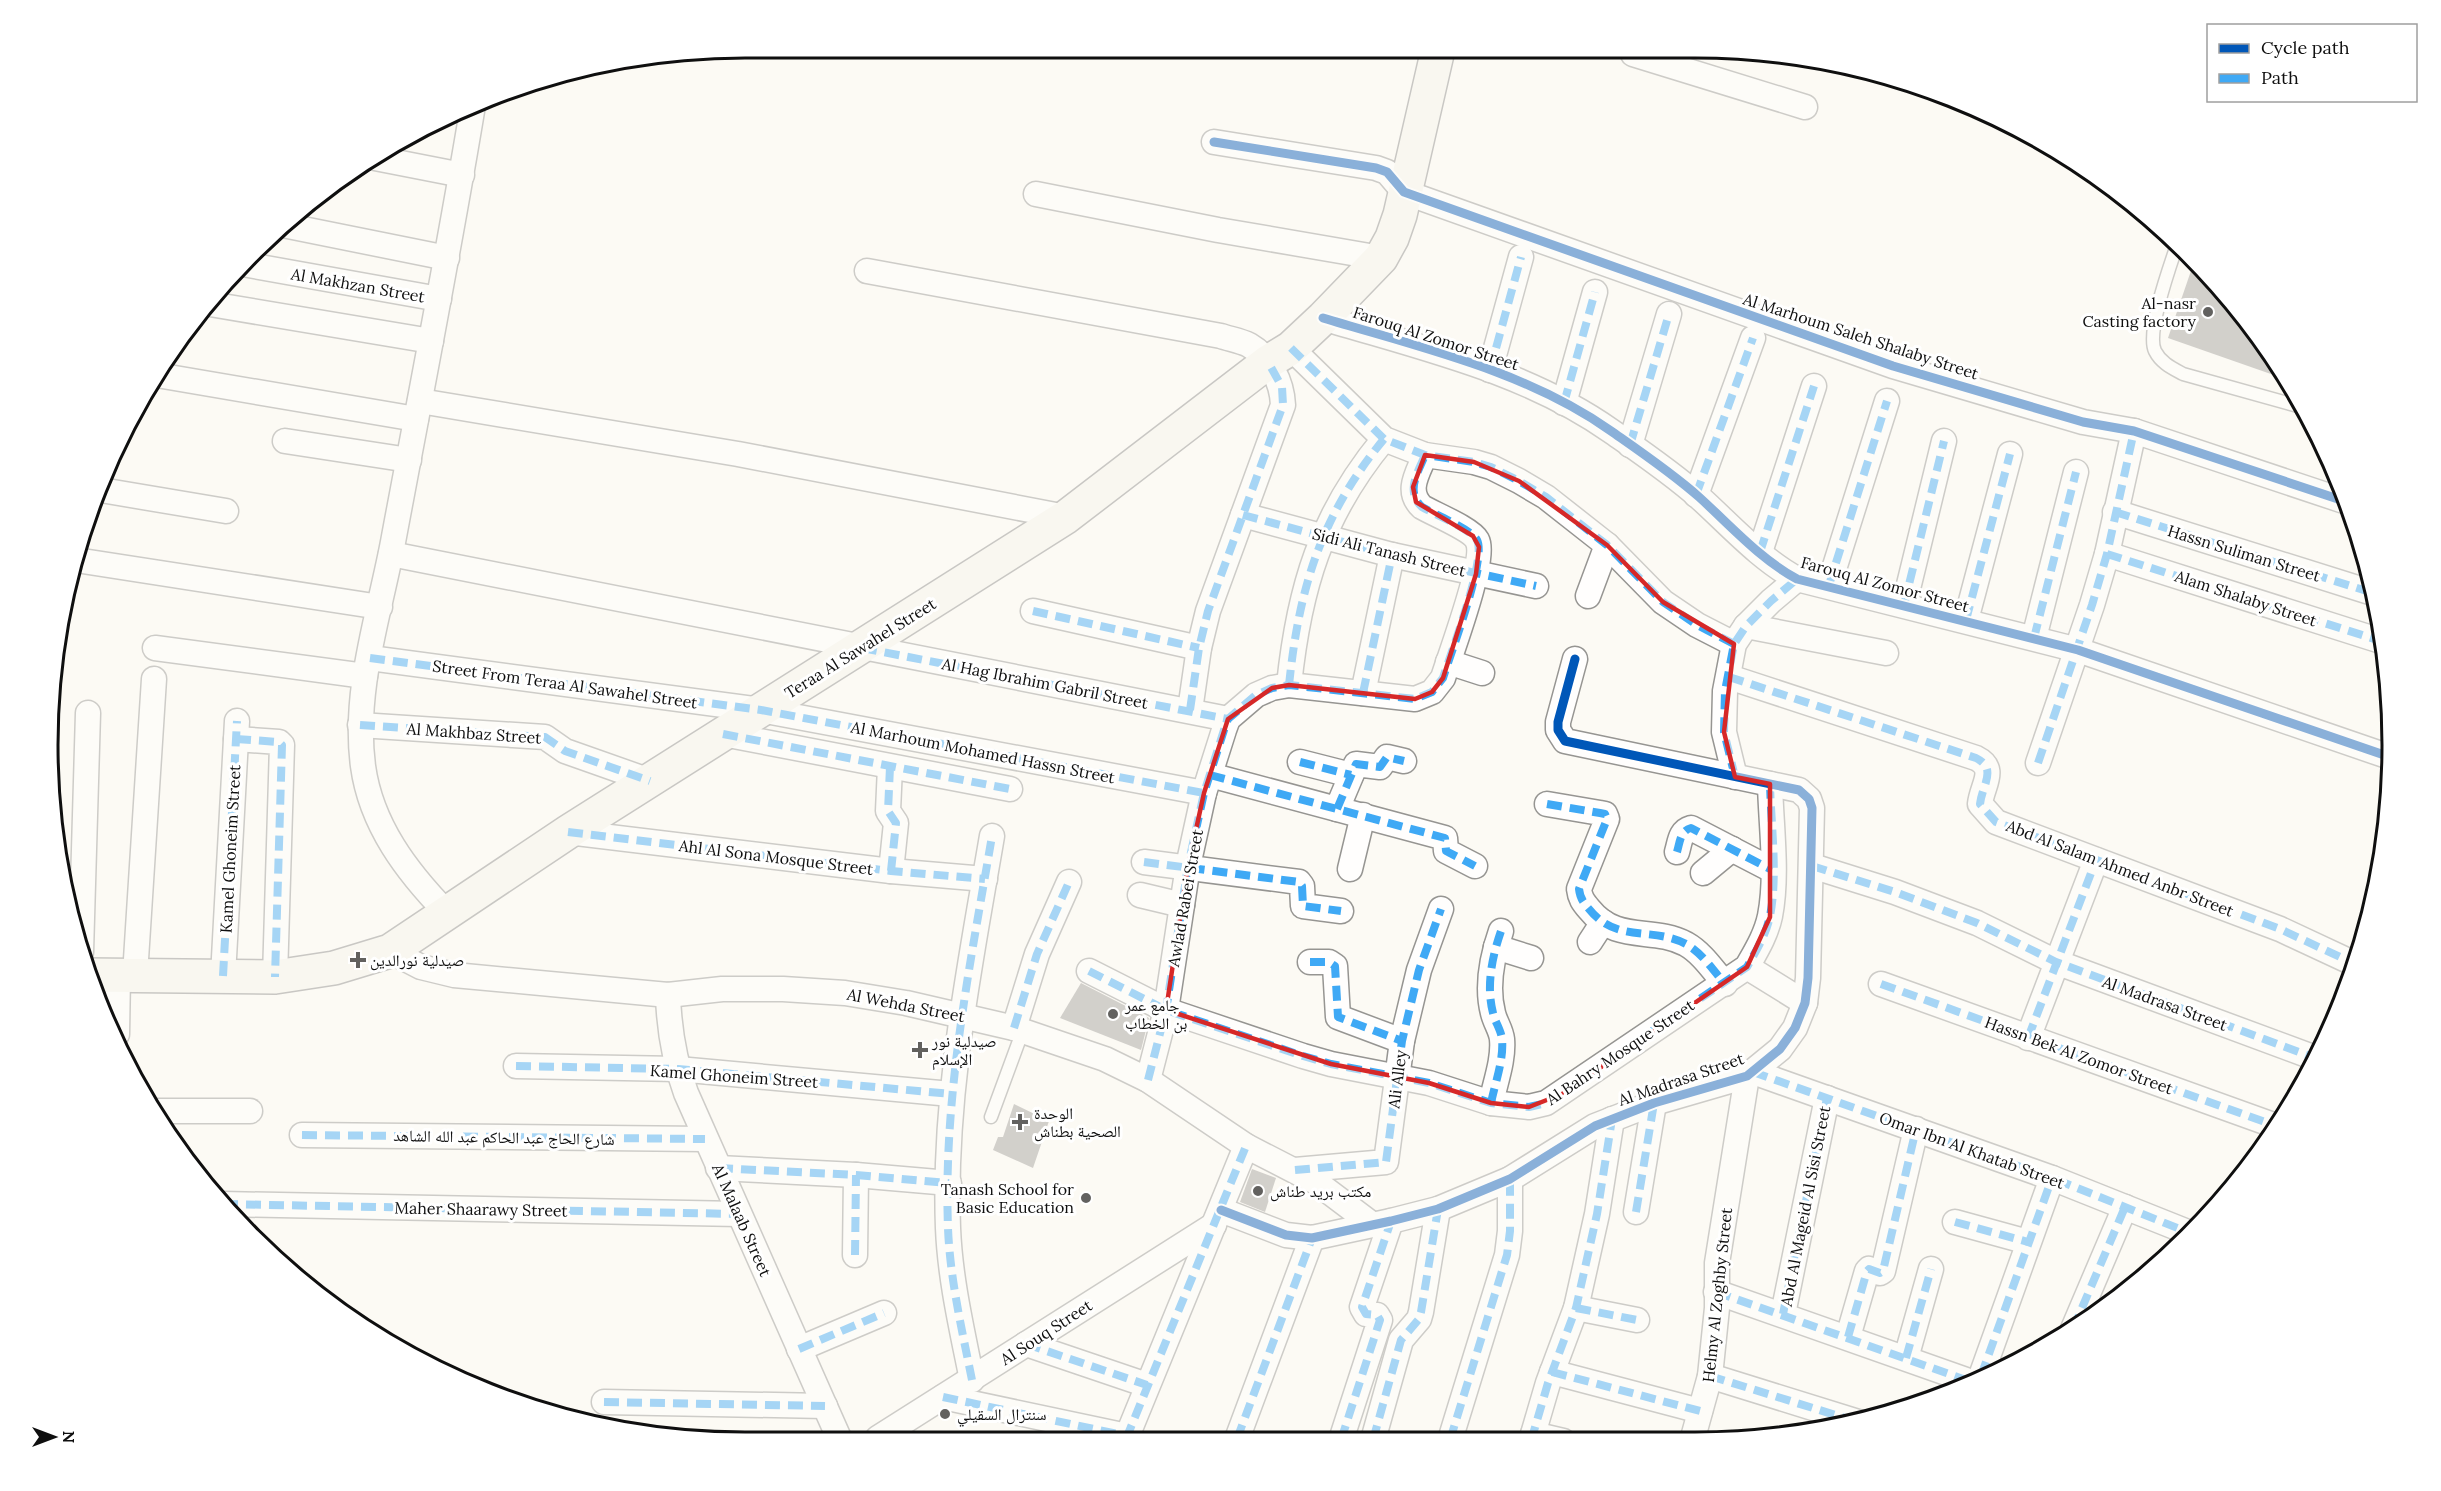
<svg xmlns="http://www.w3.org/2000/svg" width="2441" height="1491" viewBox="0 0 2441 1491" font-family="Lora,'Noto Naskh Arabic',serif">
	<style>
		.building { fill: #a09d99 }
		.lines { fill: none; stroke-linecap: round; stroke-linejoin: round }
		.service-casing { stroke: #969592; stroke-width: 15 }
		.minor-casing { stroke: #969592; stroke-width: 27 }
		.secondary-casing { stroke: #8c8b89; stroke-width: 36 }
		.service { stroke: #fffefd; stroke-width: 12 }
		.minor { stroke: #fffefd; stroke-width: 24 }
		.secondary { stroke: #f5f4eb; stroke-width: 33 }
		.quiet { stroke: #3fa9f5; stroke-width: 8; stroke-dasharray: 15 8; stroke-linecap: butt }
		.cycleway-casing { stroke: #fff; stroke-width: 13 }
		.cycleway { stroke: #0057b8; stroke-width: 9 }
		.marked { fill: none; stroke: #d62828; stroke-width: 4.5; stroke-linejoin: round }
		.poi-dot { fill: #62615f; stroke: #fff; stroke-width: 2 }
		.labels { text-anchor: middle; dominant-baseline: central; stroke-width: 6; stroke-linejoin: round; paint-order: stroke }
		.street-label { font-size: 16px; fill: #0f0f0f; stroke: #fff }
		.poi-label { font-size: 16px; fill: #0f0f0f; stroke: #fff; text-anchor: start }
		.rim { fill: none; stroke: #0f0f0f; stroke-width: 3 }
	</style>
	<rect width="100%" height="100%" fill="#fcfaf4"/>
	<g class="building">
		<polygon points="2194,262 2220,285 2288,380 2168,338"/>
		<polygon points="1081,983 1149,1018 1141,1050 1060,1018"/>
		<polygon points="1014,1104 1049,1121 1033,1168 993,1150 998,1137 1003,1137"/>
		<polygon points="1252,1169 1276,1178 1265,1212 1240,1202"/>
	</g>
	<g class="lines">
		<g class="service-casing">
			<g id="service">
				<path d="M2177,245c-7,21 -31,87 -22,106 6,12 17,17 28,23l122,34"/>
				<polyline points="991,1117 1023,1030"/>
			</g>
		</g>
		<g class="minor-casing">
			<g id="minor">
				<polyline points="1633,54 1805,107"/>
				<polyline points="1214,142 1376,168 1387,172 1404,192 1893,366 2083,422 2134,431 2347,502"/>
				<polyline points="375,158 462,175"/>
				<polyline points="1036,194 1218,230 1381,258"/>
				<polyline points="283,225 447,258"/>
				<polyline points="243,264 439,299"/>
				<path d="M867,271l354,65c9,3 20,5 28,9 21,12 33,37 34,60l-75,206 -9,37 -9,62"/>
				<polyline points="210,304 431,341"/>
				<path d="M1323,318c99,30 203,53 288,113 30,21 61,42 88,66 31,28 61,62 98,82l281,71 312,107"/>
				<polyline points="1291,348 1384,439 1425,455 1474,462 1491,467 1519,481 1546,497 1607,545 1663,602 1697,625 1734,644"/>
				<polyline points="1490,370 1521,257"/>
				<polyline points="157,375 416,419"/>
				<polyline points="420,401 738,454 1066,517"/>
				<polyline points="1564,403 1595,292"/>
				<polyline points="285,441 409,460"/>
				<polyline points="1630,445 1669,314"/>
				<polyline points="101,490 226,511"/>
				<polyline points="1696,495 1753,338"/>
				<polyline points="2115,512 2373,593"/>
				<polyline points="1243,515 1392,555 1536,586"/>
				<polyline points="1760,552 1814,386"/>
				<polyline points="391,554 1228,719"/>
				<polyline points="2107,554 2384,642"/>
				<polyline points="76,560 380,607"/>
				<polyline points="1829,585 1887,401"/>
				<polyline points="1588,596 1607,545"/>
				<polyline points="1904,605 1944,441"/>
				<polyline points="1033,611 1199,648"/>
				<polyline points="1966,620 2010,454"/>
				<polyline points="1746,626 1886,653"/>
				<polyline points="2034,638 2076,472"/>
				<polyline points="155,648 365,676"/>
				<polyline points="370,658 761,710 1204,793"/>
				<polyline points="1448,662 1482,673"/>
				<path d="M1729,677l247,81c22,11 6,27 4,46l16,18 284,107 75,35"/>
				<path d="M1289,685c10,-97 32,-170 95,-246"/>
				<polyline points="1363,693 1392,555"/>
				<polyline points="360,725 545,737 565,751 650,781"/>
				<polyline points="723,734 1010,789"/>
				<polyline points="236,739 279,742 282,745 275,977"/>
				<polyline points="1300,762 1351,775"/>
				<polyline points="2038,763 2092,605 2107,554 2134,431"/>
				<polyline points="890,767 888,811 896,823 891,871"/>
				<polyline points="1210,775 1445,838 1446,851 1475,866"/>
				<polyline points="1735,777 1724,732 1725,691 1734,644 1746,626 1771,601 1797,579"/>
				<path d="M1547,804l53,9 5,1 2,5 -28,70c1,9 4,13 10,20 28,35 63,17 97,35 16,9 27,26 39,40"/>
				<polyline points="1337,809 1356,764 1380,767 1387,757 1404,761"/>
				<polyline points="568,832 891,871 985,879"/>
				<path d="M1677,852c3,-10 3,-21 14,-24l81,42"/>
				<polyline points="1144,862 1299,882 1302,886 1303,906 1341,911"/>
				<polyline points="1812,866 1895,892 1977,923 2056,962 2318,1059"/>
				<polyline points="1350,869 1363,815"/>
				<polyline points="1703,873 1732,849"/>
				<polyline points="1140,895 1182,905"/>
				<path d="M447,913c-40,-41 -76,-88 -84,-147 -10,-76 16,-150 30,-224 27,-145 56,-291 80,-437"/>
				<polyline points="1590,942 1603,922"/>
				<polyline points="1496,947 1531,958"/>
				<polyline points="390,951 421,967 454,975 668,995 722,989 783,989 845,993 906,1003 1014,1028 1105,1059 1148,1080 1246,1146 1316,1182 1373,1225"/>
				<polyline points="81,952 88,713"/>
				<polyline points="1310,962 1329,962 1335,966 1338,1017 1402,1041"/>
				<polyline points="1747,967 1805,1003"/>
				<path d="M1089,971l77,39 137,46 28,8 98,19 62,20 38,4 17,-4 201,-136c9,-16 19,-32 23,-51 8,-41 1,-90 0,-132"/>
				<polyline points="135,975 154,679"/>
				<polyline points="223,976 237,721"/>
				<polyline points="1881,984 2276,1126"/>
				<path d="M668,995c1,35 6,65 18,98l153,345"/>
				<polyline points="1014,1028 1037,954 1069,882"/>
				<polyline points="117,1034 118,975"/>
				<polyline points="2028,1038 2096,860"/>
				<polyline points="516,1066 678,1069 951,1094"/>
				<polyline points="1753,1072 2052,1178 2190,1233"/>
				<path d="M1148,1080l18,-70 22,-144 16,-73 20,-63 4,-11 28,-24 16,-7 17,-3 126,14 17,-7 11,-14c7,-23 44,-120 34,-138 -6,-11 -43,-26 -55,-33 -17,-16 -4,-34 3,-52"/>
				<path d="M1491,1103c4,-20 13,-43 11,-64 -1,-9 -7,-17 -9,-26 -7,-27 -1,-56 8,-82"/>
				<polyline points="155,1111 250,1111"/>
				<polyline points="302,1135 705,1139"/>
				<polyline points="718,1168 856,1175 949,1183"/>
				<polyline points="1295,1170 1386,1162 1402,1041 1419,970 1441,909"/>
				<polyline points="223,1204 739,1214"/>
				<polyline points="1221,1210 1286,1235 1312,1238 1391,1221 1438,1209 1510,1179 1595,1126 1654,1103 1747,1076 1780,1049 1795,1028 1805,1003 1808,978 1812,808 1809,799 1799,790 1565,741 1558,730 1558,722 1575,659"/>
				<polyline points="1636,1212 1654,1103"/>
				<polyline points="1955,1222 2028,1242"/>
				<polyline points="855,1255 856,1175"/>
				<polyline points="1716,1292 1969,1381"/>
				<polyline points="1576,1308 1637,1320"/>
				<polyline points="1783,1314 1827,1098"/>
				<polyline points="2073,1329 2125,1207"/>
				<polyline points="1848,1337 1867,1271 1869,1269 1880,1273 1883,1271 1916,1129"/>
				<polyline points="1026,1344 1147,1385"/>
				<polyline points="799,1349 884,1313"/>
				<polyline points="1906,1358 1931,1269"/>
				<polyline points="1552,1372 1700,1411"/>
				<polyline points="1710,1376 1858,1422"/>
				<polyline points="1981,1376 2052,1178"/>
				<path d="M972,1380c-10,-50 -22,-101 -24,-152 -5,-133 22,-262 44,-392"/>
				<polyline points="943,1397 1127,1436"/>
				<polyline points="604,1402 825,1406"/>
				<polyline points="1533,1434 1563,1441"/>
				<polyline points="878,1438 1214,1225"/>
				<polyline points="1126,1439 1246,1146"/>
				<polyline points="1237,1439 1312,1238"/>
				<polyline points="1341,1440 1380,1320 1377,1315 1366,1314 1362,1307 1391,1221"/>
				<polyline points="1373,1440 1401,1340 1419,1319 1421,1312 1438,1209"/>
				<polyline points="1450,1440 1507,1255 1510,1231 1510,1179"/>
				<polyline points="1531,1441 1548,1383 1576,1308 1597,1214 1612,1119"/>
				<polyline points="1692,1441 1710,1376 1717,1308 1717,1263 1747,1076"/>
			</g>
		</g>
		<g class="secondary-casing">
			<polyline id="secondary" points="87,975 275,977 334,968 390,951 568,832 1066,517 1268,362 1291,348 1323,318 1381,258 1392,238 1400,215 1437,54"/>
		</g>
		<use href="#service" class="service"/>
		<use href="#minor" class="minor"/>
		<use href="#secondary" class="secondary"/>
		<g class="quiet">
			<polyline points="1291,348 1384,439 1425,455 1474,462 1491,467 1519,481 1546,497 1607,545 1663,602 1697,625 1734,644"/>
			<polyline points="1490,370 1521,257"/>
			<polyline points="1564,403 1595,292"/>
			<polyline points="1630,445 1669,314"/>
			<polyline points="1696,495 1753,338"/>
			<polyline points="2115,512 2373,593"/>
			<polyline points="1243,515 1392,555 1536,586"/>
			<polyline points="1760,552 1814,386"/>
			<polyline points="2107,554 2384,642"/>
			<polyline points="1829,585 1887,401"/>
			<polyline points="1904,605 1944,441"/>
			<polyline points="1033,611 1199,648"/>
			<polyline points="1966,620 2010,454"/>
			<polyline points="2034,638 2076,472"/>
			<polyline points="862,648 1228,719"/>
			<polyline points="370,658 761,710 1204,793"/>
			<path d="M1729,677l247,81c22,11 6,27 4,46l16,18 284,107 75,35"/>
			<path d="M1289,685c10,-97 32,-170 95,-246"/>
			<polyline points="1363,693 1392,555"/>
			<polyline points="1190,710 1199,648 1208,611 1283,405 1282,387 1268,362"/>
			<polyline points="360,725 545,737 565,751 650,781"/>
			<polyline points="723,734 1010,789"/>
			<polyline points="236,739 279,742 282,745 275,977"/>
			<polyline points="1300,762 1351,775"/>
			<polyline points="2038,763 2092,605 2107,554 2134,431"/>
			<polyline points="890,767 888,811 896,823 891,871"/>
			<polyline points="1210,775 1445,838 1446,851 1475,866"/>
			<polyline points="1735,777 1724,732 1725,691 1734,644 1746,626 1771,601 1797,579"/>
			<path d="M1547,804l53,9 5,1 2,5 -28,70c1,9 4,13 10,20 28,35 63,17 97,35 16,9 27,26 39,40"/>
			<polyline points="1337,809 1356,764 1380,767 1387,757 1404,761"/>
			<polyline points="568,832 891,871 985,879"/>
			<path d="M1677,852c3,-10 3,-21 14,-24l81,42"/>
			<polyline points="1144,862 1299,882 1302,886 1303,906 1341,911"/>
			<polyline points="1812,866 1895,892 1977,923 2056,962 2318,1059"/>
			<polyline points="1310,962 1329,962 1335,966 1338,1017 1402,1041"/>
			<path d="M1089,971l77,39 137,46 28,8 98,19 62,20 38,4 17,-4 201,-136c9,-16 19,-32 23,-51 8,-41 1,-90 0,-132"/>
			<polyline points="223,976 237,721"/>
			<polyline points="1881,984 2276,1126"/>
			<polyline points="1014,1028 1037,954 1069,882"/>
			<polyline points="2028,1038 2096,860"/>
			<polyline points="516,1066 678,1069 951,1094"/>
			<polyline points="1753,1072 2052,1178 2190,1233"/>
			<path d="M1148,1080l18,-70 22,-144 16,-73 20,-63 4,-11 28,-24 16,-7 17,-3 126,14 17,-7 11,-14c7,-23 44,-120 34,-138 -6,-11 -43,-26 -55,-33 -17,-16 -4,-34 3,-52"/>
			<path d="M1491,1103c4,-20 13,-43 11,-64 -1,-9 -7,-17 -9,-26 -7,-27 -1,-56 8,-82"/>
			<polyline points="302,1135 705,1139"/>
			<polyline points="718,1168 856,1175 949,1183"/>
			<polyline points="1295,1170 1386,1162 1402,1041 1419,970 1441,909"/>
			<polyline points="223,1204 739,1214"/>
			<polyline points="1636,1212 1654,1103"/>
			<polyline points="1955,1222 2028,1242"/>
			<polyline points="855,1255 856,1175"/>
			<polyline points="1716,1292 1969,1381"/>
			<polyline points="1576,1308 1637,1320"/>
			<polyline points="1783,1314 1827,1098"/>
			<polyline points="2073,1329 2125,1207"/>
			<polyline points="1848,1337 1867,1271 1869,1269 1880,1273 1883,1271 1916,1129"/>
			<polyline points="1026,1344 1147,1385"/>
			<polyline points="799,1349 884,1313"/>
			<polyline points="1906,1358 1931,1269"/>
			<polyline points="1552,1372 1700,1411"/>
			<polyline points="1710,1376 1858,1422"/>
			<polyline points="1981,1376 2052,1178"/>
			<path d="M972,1380c-10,-50 -22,-101 -24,-152 -5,-133 22,-262 44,-392"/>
			<polyline points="943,1397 1127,1436"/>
			<polyline points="604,1402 825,1406"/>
			<polyline points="1533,1434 1563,1441"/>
			<polyline points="1126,1439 1246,1146"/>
			<polyline points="1237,1439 1312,1238"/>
			<polyline points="1341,1440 1380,1320 1377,1315 1366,1314 1362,1307 1391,1221"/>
			<polyline points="1373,1440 1401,1340 1419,1319 1421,1312 1438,1209"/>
			<polyline points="1450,1440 1507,1255 1510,1231 1510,1179"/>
			<polyline points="1531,1441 1548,1383 1576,1308 1597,1214 1612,1119"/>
		</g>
		<g class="cycleway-casing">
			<g id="cycleway">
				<polyline points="1214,142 1376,168 1387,172 1404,192 1893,366 2083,422 2134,431 2347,502"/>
				<path d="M1323,318c99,30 203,53 288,113 30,21 61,42 88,66 31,28 61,62 98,82l281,71 312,107"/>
				<polyline points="1221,1210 1286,1235 1312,1238 1391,1221 1438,1209 1510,1179 1595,1126 1654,1103 1747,1076 1780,1049 1795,1028 1805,1003 1808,978 1812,808 1809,799 1799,790 1565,741 1558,730 1558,722 1575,659"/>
			</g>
		</g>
		<use href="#cycleway" class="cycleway"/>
	</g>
	<path d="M0 0H2441V1491H0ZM1425,455l49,7 45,19 88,64 56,57 71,42 -10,88 11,45 35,7v133l-23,50 -185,127 -33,13 -38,-4 -62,-20 -98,-19 -165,-54 22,-144 16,-73 24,-74 44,-31 17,-3 126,14 17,-7 11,-14 33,-104 3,-27 -6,-11 -57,-34 -3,-15z" fill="#fcfaf4" fill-opacity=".55" fill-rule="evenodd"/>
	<path class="marked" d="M1425,455l49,7 45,19 88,64 56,57 71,42 -10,88 11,45 35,7v133l-23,50 -185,127 -33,13 -38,-4 -62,-20 -98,-19 -165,-54 22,-144 16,-73 24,-74 44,-31 17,-3 126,14 17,-7 11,-14 33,-104 3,-27 -6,-11 -57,-34 -3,-15z"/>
	<g class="poi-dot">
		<circle cx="2208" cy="312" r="6"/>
		<path d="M355 951h6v6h6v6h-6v6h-6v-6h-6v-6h6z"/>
		<circle cx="1113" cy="1014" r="6"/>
		<path d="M917 1041h6v6h6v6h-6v6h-6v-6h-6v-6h6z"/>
		<path d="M1017 1113h6v6h6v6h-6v6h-6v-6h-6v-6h6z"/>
		<circle cx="1258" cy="1191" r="6"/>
		<circle cx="1086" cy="1198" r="6"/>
		<circle cx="945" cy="1414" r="6"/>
	</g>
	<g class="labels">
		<g class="street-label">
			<text transform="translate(358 285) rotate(10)">Al Makhzan Street</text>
			<text transform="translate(1861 336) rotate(18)">Al Marhoum Saleh Shalaby Street</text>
			<text transform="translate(1436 338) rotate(18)">Farouq Al Zomor Street</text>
			<text transform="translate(1389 552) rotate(14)">Sidi Ali Tanash Street</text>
			<text transform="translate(2244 553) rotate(17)">Hassn Suliman Street</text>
			<text transform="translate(1885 584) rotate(15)">Farouq Al Zomor Street</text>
			<text transform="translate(2246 598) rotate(18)">Alam Shalaby Street</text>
			<text transform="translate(860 648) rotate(-32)">Teraa Al Sawahel Street</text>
			<text transform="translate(1045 683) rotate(11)">Al Hag Ibrahim Gabril Street</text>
			<text transform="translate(565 684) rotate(8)">Street From Teraa Al Sawahel Street</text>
			<text transform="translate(474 733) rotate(4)">Al Makhbaz Street</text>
			<text transform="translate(983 752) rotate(11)">Al Marhoum Mohamed Hassn Street</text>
			<text transform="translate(230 849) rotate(-87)">Kamel Ghoneim Street</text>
			<text transform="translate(776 857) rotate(7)">Ahl Al Sona Mosque Street</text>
			<text transform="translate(2120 868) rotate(21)">Abd Al Salam Ahmed Anbr Street</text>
			<text transform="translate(1185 898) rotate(-80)">Awlad Rabei Street</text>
			<text transform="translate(2165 1003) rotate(20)">Al Madrasa Street</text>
			<text transform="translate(906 1005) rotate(11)">Al Wehda Street</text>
			<text transform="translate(1620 1052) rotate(-34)">Al Bahry Mosque Street</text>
			<text transform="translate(2079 1055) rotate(20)">Hassn Bek Al Zomor Street</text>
			<text transform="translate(734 1076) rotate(4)">Kamel Ghoneim Street</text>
			<text transform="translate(1397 1079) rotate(-83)">Ali Alley</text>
			<text transform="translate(1681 1079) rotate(-19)">Al Madrasa Street</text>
			<text transform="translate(504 1137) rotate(1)">شارع الحاج عبد الحاكم عبد الله الشاهد</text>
			<text transform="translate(1972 1150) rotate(20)">Omar Ibn Al Khatab Street</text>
			<text transform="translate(1805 1206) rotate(-79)">Abd Al Mageid Al Sisi Street</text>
			<text transform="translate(481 1209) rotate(1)">Maher Shaarawy Street</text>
			<text transform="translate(742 1220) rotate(66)">Al Malaab Street</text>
			<text transform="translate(1717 1295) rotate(-84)">Helmy Al Zoghby Street</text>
			<text transform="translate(1046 1332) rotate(-33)">Al Souq Street</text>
		</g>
		<g class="poi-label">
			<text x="2196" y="303" text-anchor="end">Al-nasr<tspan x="2196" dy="18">Casting factory</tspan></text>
			<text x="370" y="960">صيدلية نورالدين</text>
			<text x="1125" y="1005">جامع عمر<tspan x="1125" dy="18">بن الخطاب</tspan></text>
			<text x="932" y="1041">صيدلية نور<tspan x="932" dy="18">الإسلام</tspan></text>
			<text x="1034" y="1113">الوحدة<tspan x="1034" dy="18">الصحية بطناش</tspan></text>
			<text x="1074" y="1189" text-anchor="end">Tanash School for<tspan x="1074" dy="18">Basic Education</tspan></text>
			<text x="1270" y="1191">مكتب بريد طناش</text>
			<text x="957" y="1414">سنترال السقيلي</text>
		</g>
	</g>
	<path d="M0 0H2441V1491H0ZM745 58H1695A687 687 0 0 1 2382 745V745A687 687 0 0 1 1695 1432H745A687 687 0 0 1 58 745V745A687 687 0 0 1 745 58Z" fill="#fff" fill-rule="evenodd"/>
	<path class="rim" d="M745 58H1695A687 687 0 0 1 2382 745V745A687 687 0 0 1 1695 1432H745A687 687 0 0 1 58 745V745A687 687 0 0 1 745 58Z"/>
	<rect x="2207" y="24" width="210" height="78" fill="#ffffff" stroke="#9f9f9f" stroke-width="1.5"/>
	<rect x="2219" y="44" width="30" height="9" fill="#0057b8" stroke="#9f9f9f" stroke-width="1.5"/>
	<text x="2261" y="54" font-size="18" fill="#0f0f0f">Cycle path</text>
	<rect x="2219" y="74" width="30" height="9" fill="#3fa9f5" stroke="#9f9f9f" stroke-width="1.5"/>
	<text x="2261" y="84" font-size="18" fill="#0f0f0f">Path</text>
	<g transform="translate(54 1437) rotate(90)" stroke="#ffffff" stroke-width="4.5" paint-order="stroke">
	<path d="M0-4.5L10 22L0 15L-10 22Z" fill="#0f0f0f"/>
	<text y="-9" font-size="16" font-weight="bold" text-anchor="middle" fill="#0f0f0f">N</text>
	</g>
</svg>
